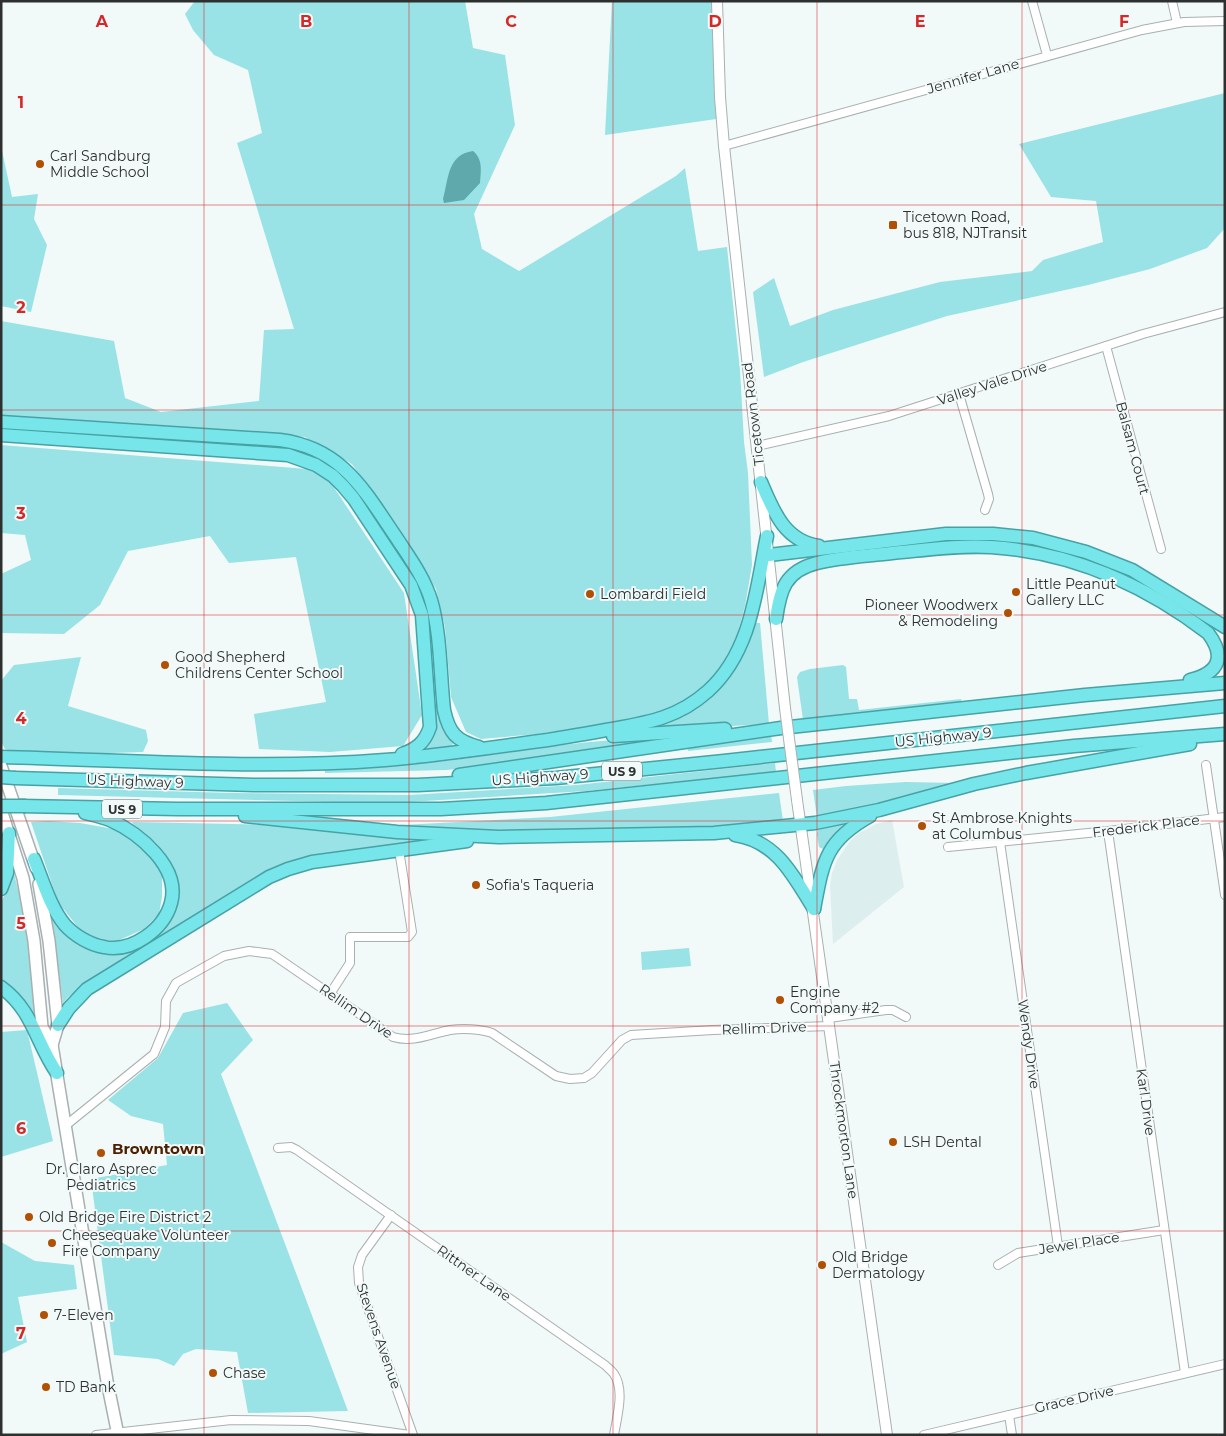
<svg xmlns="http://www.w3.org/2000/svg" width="1226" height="1436" viewBox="0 0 1226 1436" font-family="Montserrat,sans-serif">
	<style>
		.built { fill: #ddeeef }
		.green { fill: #99e2e5 }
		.water { fill: #5fa8ab }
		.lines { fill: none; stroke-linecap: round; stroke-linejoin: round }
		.minor-casing { stroke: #a9b0b1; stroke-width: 10 }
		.tertiary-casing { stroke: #a9b0b1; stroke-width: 12 }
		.secondary-casing { stroke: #a9b0b1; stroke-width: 14 }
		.trunk-casing { stroke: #47a2a5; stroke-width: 15 }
		.minor { stroke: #fff; stroke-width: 8 }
		.tertiary { stroke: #fff; stroke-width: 10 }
		.secondary { stroke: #fff; stroke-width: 11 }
		.trunk { stroke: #77e6ea; stroke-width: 12 }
		.tertiary-bridge-casing { stroke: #a9b0b1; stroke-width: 12; stroke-linecap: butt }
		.trunk-bridge-casing { stroke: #47a2a5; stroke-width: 15; stroke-linecap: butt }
		.tertiary-bridge { stroke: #fff; stroke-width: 10 }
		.trunk-bridge { stroke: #77e6ea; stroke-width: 12 }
		.grid { fill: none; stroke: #d62828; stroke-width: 1; stroke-opacity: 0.55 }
		.poi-dot { fill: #af5005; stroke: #f1f9f9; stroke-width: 2 }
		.labels { text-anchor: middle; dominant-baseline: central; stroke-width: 4; stroke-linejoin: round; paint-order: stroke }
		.shield { fill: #f1f9f9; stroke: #686c6c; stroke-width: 1 }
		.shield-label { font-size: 12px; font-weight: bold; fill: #2e3030 }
		.street-label { font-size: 14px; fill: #2e3030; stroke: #f1f9f9 }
		.poi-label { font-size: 14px; fill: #2e3030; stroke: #f1f9f9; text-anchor: start }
		.neighbourhood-label { font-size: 15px; font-weight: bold; fill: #4e2002; stroke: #f1f9f9 }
		.grid-label { font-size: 16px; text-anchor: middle; font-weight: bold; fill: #d62828; stroke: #f1f9f9; stroke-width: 4; stroke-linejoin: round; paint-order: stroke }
	</style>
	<rect width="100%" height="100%" fill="#f1f9f9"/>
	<polygon class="built" points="892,820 904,887 833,944 830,886 832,873 837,860 850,841 859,833 876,824"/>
	<g class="green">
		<polygon points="195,1 465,1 473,48 505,55 515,125 474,214 482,249 519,271 676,176 685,168 698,251 727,247 740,370 744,442 748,473 752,565 745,606 736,639 722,664 710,680 694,695 674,707 651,715 628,721 537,734 481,739 466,732 451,697 445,627 436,589 423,567 352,464 305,437 1,416 1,321 114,341 125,398 161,412 259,401 264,330 294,329 237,143 262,133 248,70 214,55 193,30 185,14"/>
		<polygon points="612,1 715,1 723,118 605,135"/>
		<polygon points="1225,93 1225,228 1207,248 1150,269 1088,285 947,316 803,362 764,377 753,292 774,278 790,326 833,310 940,282 1032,271 1043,260 1103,242 1096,201 1051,197 1019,144"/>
		<polygon points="1,146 12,197 38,194 34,219 47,245 31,312 1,306"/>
		<polygon points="1,445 307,469 327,477 404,593 422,715 403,746 330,752 259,749 254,714 326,702 296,557 229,563 210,536 128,551 100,605 64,634 1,633 1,574 31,560 25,535 1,533"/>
		<polygon points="755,623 760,623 769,724 623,732 659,725 704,704 727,680 746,650"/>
		<polygon points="81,657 68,706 146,730 148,741 143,752 79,754 18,753 5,749 1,741 1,681 14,665"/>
		<polygon points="843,665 846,667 849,699 857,699 859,710 961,699 962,703 803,720 797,677 800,672 810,669"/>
		<polygon points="434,705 437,705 440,722 453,744 451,747 424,750"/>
		<polygon points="771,735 772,742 688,751 687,746"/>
		<path d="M614,740l30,2 -129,23 -70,5 -120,3v-4c43,-2 86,-4 129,-9 54,-7 106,-16 160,-20z"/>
		<polygon points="775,763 776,772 586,791 408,802 337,802 58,795 58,788 231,793 409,795 577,785"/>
		<polygon points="905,782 957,783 865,807 817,817 813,790 846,786"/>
		<polygon points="779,793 783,821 716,827 613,829 465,832 403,828 403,825 550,817"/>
		<polygon points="855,818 841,828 823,849 819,847 817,834 819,827"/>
		<polygon points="49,821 80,823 114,829 147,851 162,872 162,897 159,914 144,929 117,941 97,940 81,931 58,902 31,822"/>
		<path d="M133,822l144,3 123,14 29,2 -124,18 -218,125 -19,13 -5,6 -12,-88 36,33 62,-6c4,-10 26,-59 26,-65 -3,-24 -26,-41 -43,-54z"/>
		<path d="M13,874h1c14,47 18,95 22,143h-2l-15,-22 -18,-16v-76z"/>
		<polygon points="689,948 691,966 642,970 641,952"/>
		<polygon points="227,1003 253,1040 221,1074 348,1411 248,1413 237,1352 196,1349 183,1354 174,1366 158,1359 114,1355 91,1179 167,1165 163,1124 131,1116 108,1100 158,1058 183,1013"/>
		<polygon points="27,1030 53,1141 1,1157 1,1032"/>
		<polygon points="1,1242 35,1261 74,1265 77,1289 18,1297 27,1342 1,1354"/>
	</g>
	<path class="water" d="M473,151c10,8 8,20 7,32l-16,17 -20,3 -1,-4c6,-21 4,-44 30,-48z"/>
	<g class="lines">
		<g class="minor-casing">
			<g id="minor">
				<polyline points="1032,1 1047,55"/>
				<polyline points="1172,1 1177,23"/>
				<polyline points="724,146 1142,30 1184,22 1225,21"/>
				<polyline points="1106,346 1161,549"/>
				<polyline points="959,394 988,494 989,499 985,510"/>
				<polyline points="757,446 889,416 1143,334 1225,312"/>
				<polyline points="1206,765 1225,895"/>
				<polyline points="1108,831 1185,1373"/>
				<polyline points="1000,842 1058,1246"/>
				<polyline points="948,847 1108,831 1225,817"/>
				<polyline points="330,994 350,963 350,937 408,937 412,932 399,850"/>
				<polyline points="829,1018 886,1010 893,1010 906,1017"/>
				<path d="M65,1126l89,-72 11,-27 1,-26 10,-18 48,-27 25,-5 23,3 121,83c20,6 37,-3 57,-7 13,-2 30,-1 42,3l64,43 14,3 14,-1 8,-5 30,-33 9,-5 82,-5 117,-4"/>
				<path d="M278,1148l13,-1 6,3 308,215c3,3 7,6 9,9 11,16 3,43 0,61"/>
				<polyline points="391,1215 362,1255 358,1267 359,1283 413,1435"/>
				<polyline points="998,1265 1018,1253 1164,1230"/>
				<polyline points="1009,1415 1012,1435"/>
				<polyline points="96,1435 231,1420 309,1421 410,1435"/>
				<polyline points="924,1435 1225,1364"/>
			</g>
		</g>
		<g class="tertiary-casing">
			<g id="tertiary">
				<polyline points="717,1 720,97 724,146 785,708"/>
				<polyline points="797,800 887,1435"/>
			</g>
		</g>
		<g class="secondary-casing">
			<g id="secondary">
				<polyline points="1,766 36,868"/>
				<polyline points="1,810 23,878 34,941 42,1027 52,1045 107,1381 118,1435"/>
				<polyline points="39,884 49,941 58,1025 52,1045"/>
			</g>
		</g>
		<g class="trunk-casing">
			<g id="trunk">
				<path d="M1,422l279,18c62,8 84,50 116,97 13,20 28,40 35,63 10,34 9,75 13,110 5,23 12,31 35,37"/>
				<path d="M1,435l287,20 28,10 17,11 10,10 11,13 57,86 11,30 8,112c-5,15 -13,22 -28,27"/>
				<path d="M761,482c12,28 23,59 58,64"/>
				<polyline points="769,555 946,534 993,534 1033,538 1086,552 1132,570 1225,627"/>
				<path d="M776,619c4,-29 9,-48 41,-56 24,-6 50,-7 75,-10 33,-3 66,-8 99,-6 80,5 154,38 217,86 18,24 11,40 -18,47"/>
				<polyline points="613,736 725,729"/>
				<path d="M1,757c128,3 256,13 384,3 51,-4 103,-12 155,-19 22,-3 44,-7 66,-11 39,-7 71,-11 102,-39 44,-40 48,-101 59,-155"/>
				<polyline points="459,775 781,728 1085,695 1225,683"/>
				<polyline points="15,778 254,785 418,785 556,778 724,761 1225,706"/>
				<polyline points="21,806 178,809 441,809 546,803 1074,746 1225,734"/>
				<polyline points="245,816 397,832 499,837 714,833 815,823 879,810 974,784 1026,773 1190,744"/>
				<path d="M735,835c42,6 59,42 79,74"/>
				<path d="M34,859c9,22 16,48 31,66 9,10 25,20 39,22 28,6 60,-18 67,-44 10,-36 -32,-70 -61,-83 -7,-3 -17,-5 -25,-7"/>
				<polyline points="1,889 7,873 9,833"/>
				<path d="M814,909c9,-47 11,-68 56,-93"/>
				<path d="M1,987c32,23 35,56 56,86"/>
				<polyline points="58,1025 69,1008 87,989 269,877 288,869 312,862 467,841"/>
			</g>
		</g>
		<use href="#minor" class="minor"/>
		<use href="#tertiary" class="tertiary"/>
		<use href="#secondary" class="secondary"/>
		<use href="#trunk" class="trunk"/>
		<g class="tertiary-bridge-casing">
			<polyline id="tertiary-bridge" points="785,708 797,800"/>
		</g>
		<g class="trunk-bridge-casing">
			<g id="trunk-bridge">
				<polyline points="1,777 15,778"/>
				<polyline points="1,806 26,806"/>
			</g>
		</g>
		<use href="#tertiary-bridge" class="tertiary-bridge"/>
		<use href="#trunk-bridge" class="trunk-bridge"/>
	</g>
	<path class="grid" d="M204,1v1434M409,1v1434M613,1v1434M817,1v1434M1022,1v1434M1,205h1224M1,410h1224M1,615h1224M1,821h1224M1,1026h1224M1,1231h1224"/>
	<g class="poi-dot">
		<circle cx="40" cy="164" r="5"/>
		<rect x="888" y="220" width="10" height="10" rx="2.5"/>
		<circle cx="1016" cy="592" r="5"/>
		<circle cx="590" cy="594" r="5"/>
		<circle cx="1008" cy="613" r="5"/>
		<circle cx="165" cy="665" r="5"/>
		<circle cx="922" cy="826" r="5"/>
		<circle cx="476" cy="885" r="5"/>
		<circle cx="780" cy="1000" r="5"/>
		<circle cx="893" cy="1142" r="5"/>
		<circle cx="101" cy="1153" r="5"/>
		<circle cx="29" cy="1217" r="5"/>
		<circle cx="52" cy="1243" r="5"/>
		<circle cx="822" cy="1265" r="5"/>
		<circle cx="44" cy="1315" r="5"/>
		<circle cx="213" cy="1373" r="5"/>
		<circle cx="46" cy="1387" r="5"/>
	</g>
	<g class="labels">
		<g class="shield">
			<rect x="602" y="761.5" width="40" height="19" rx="4"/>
			<rect x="102" y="799.5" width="40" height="19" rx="4"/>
		</g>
		<g class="shield-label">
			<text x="622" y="771">US 9</text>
			<text x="122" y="809">US 9</text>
		</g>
		<g class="street-label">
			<text transform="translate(973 76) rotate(-16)">Jennifer Lane</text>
			<text transform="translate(992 383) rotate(-18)">Valley Vale Drive</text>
			<text transform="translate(753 414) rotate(-97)">Ticetown Road</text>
			<text transform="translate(1133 448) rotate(75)">Balsam Court</text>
			<text transform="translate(943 737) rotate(-6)">US Highway 9</text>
			<text transform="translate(540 777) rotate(-4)">US Highway 9</text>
			<text transform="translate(135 781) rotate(2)">US Highway 9</text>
			<text transform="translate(1146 826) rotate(-7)">Frederick Place</text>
			<text transform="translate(356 1011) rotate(34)">Rellim Drive</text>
			<text transform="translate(764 1028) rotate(-2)">Rellim Drive</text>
			<text transform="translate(1029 1044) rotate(82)">Wendy Drive</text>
			<text transform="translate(1146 1102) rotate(82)">Karl Drive</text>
			<text transform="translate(844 1130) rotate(82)">Throckmorton Lane</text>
			<text transform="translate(1079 1243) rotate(-9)">Jewel Place</text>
			<text transform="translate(474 1273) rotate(35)">Rittner Lane</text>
			<text transform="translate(379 1336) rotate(71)">Stevens Avenue</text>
			<text transform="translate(1074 1399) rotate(-13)">Grace Drive</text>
		</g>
		<g class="poi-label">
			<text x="50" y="156">Carl Sandburg<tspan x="50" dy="16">Middle School</tspan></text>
			<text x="903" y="217">Ticetown Road,<tspan x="903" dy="16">bus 818, NJTransit</tspan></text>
			<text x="1026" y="584">Little Peanut<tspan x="1026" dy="16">Gallery LLC</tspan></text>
			<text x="600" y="594">Lombardi Field</text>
			<text x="998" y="605" text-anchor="end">Pioneer Woodwerx<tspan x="998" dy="16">&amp; Remodeling</tspan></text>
			<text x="175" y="657">Good Shepherd<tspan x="175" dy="16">Childrens Center School</tspan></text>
			<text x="932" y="818">St Ambrose Knights<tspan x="932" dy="16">at Columbus</tspan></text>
			<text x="486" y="885">Sofia's Taqueria</text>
			<text x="790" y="992">Engine<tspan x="790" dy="16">Company #2</tspan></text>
			<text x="903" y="1142">LSH Dental</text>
			<text x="101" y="1169" text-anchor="middle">Dr. Claro Asprec<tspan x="101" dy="16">Pediatrics</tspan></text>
			<text x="39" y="1217">Old Bridge Fire District 2</text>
			<text x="62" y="1235">Cheesequake Volunteer<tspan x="62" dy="16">Fire Company</tspan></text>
			<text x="832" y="1257">Old Bridge<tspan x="832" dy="16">Dermatology</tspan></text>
			<text x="54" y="1315">7-Eleven</text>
			<text x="223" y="1373">Chase</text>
			<text x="56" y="1387">TD Bank</text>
		</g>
		<g class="neighbourhood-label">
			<text x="158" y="1148">Browntown</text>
		</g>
	</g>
	<g class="grid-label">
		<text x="102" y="27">A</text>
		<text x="306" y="27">B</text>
		<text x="511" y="27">C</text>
		<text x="715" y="27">D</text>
		<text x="920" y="27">E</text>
		<text x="1124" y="27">F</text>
		<text x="21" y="108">1</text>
		<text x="21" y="313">2</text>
		<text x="21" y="519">3</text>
		<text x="21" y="724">4</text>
		<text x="21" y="929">5</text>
		<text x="21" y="1134">6</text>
		<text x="21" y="1339">7</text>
	</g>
	<rect width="1226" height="1436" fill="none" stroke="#2e3030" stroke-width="5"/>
</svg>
